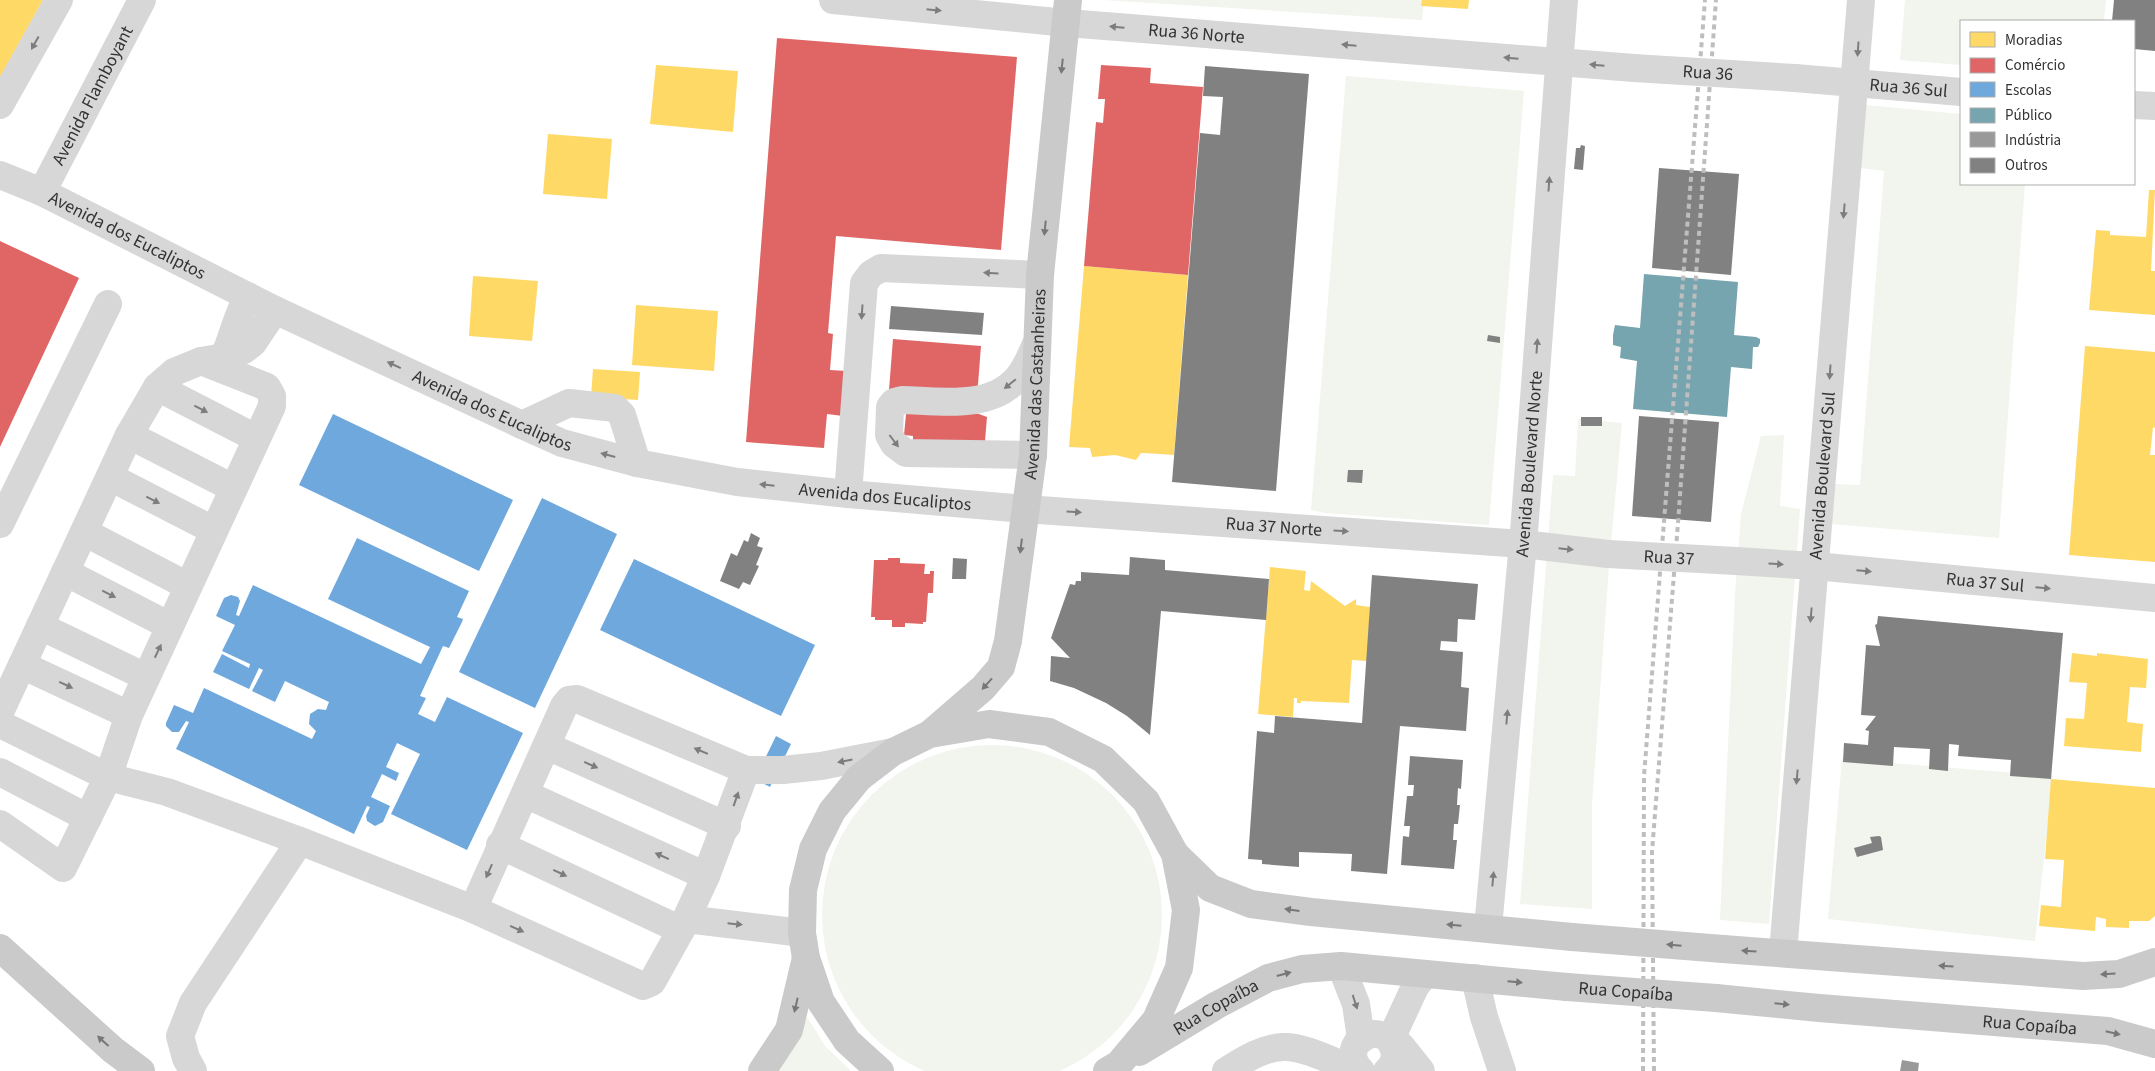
<svg xmlns="http://www.w3.org/2000/svg" width="2155" height="1071" viewBox="0 0 2155 1071" font-family="'Source Sans 3',sans-serif">
	<style>
		.green { fill: #f1f5ed }
		.homes { fill: #ffd966 }
		.shops { fill: #e06666 }
		.schools { fill: #6fa8dc }
		.public { fill: #76a5af }
		.industry { fill: #999 }
		.building { fill: #818181 }
		.lines { fill: none; stroke-linecap: round; stroke-linejoin: round }
		.minor { stroke: #d7d7d7; stroke-width: 28 }
		.major { stroke: #cacaca; stroke-width: 28 }
		.rail { stroke: #bebebe; stroke-width: 4; stroke-dasharray: 5 4; stroke-linecap: butt }
		.minor-bridge { stroke: #d7d7d7; stroke-width: 28 }
		.major-bridge { stroke: #cacaca; stroke-width: 28 }
		.oneway { fill: #7d7d7d }
		.oneway2 { fill: #777 }
		.labels { text-anchor: middle; dominant-baseline: central; stroke-width: 5; stroke-linejoin: round; paint-order: stroke }
		.street-label { font-size: 18px; fill: #333; stroke: #fff }
	</style>
	<rect width="100%" height="100%" fill="#fff"/>
	<g class="green">
		<polygon points="1103,0 1424,0 1422,20"/>
		<polygon points="1905,0 2106,0 2104,21 1961,21 1961,65 1900,60"/>
		<polygon points="1346,76 1524,91 1489,525 1325,513 1311,510"/>
		<polygon points="1865,105 1961,114 1961,184 2025,184 1999,538 1831,524 1834,484 1860,485 1884,171 1860,168"/>
		<polygon points="1578,419 1622,423 1609,566 1592,805 1592,909 1520,904 1553,475 1575,476"/>
		<polygon points="1784,435 1780,506 1800,509 1769,924 1720,920 1735,594 1741,514 1761,436"/>
		<circle cx="992" cy="915" r="170"/>
		<polygon points="1842,759 2053,776 2035,941 1828,919"/>
		<polygon points="807,1017 825,1046 851,1071 777,1071 798,1041"/>
	</g>
	<g class="homes">
		<polygon points="0,0 43,0 0,78"/>
		<polygon points="1422,0 1469,0 1468,9 1421,6"/>
		<polygon points="656,65 738,71 733,132 650,124"/>
		<polygon points="548,134 612,139 607,199 543,194"/>
		<polygon points="2149,190 2155,190 2151,271 2155,271 2155,315 2089,310 2096,230 2110,231 2110,235 2146,237"/>
		<polygon points="1084,266 1188,275 1174,455 1144,453 1141,453 1136,460 1115,455 1092,457 1090,448 1069,447"/>
		<polygon points="473,276 538,281 532,341 469,336"/>
		<polygon points="636,305 718,311 714,371 632,365"/>
		<polygon points="2085,346 2155,352 2155,428 2153,427 2150,455 2155,455 2155,562 2069,555"/>
		<polygon points="593,369 640,372 638,400 591,397"/>
		<polygon points="1270,567 1306,571 1304,590 1310,591 1311,581 1345,606 1356,599 1356,605 1370,607 1367,661 1352,660 1349,703 1301,701 1301,703 1297,703 1297,698 1294,698 1293,717 1258,714"/>
		<polygon points="2072,653 2097,656 2097,653 2148,659 2146,688 2130,687 2127,722 2143,724 2141,752 2064,746 2066,718 2084,719 2087,683 2069,682"/>
		<polygon points="2051,779 2155,788 2155,916 2149,921 2129,921 2129,928 2106,927 2106,919 2096,917 2095,931 2039,926 2041,905 2061,907 2064,860 2045,859"/>
	</g>
	<g class="shops">
		<polygon points="777,38 1017,57 1001,250 836,236 828,333 833,334 830,370 847,371 843,416 827,414 824,448 746,442"/>
		<polygon points="1101,65 1151,68 1150,83 1203,87 1188,275 1084,266 1096,122 1103,123 1105,99 1098,99"/>
		<polygon points="0,241 79,278 0,447"/>
		<polygon points="893,339 981,346 977,397 889,390"/>
		<polygon points="907,404 979,414 987,417 985,441 913,444 913,436 904,435"/>
		<polygon points="888,558 900,558 900,563 925,564 924,574 930,574 930,571 934,571 933,593 928,593 926,622 923,622 923,624 905,623 905,627 892,627 892,620 875,620 875,617 871,617 874,560 888,560"/>
	</g>
	<g class="schools">
		<polygon points="333,414 513,500 479,571 299,485"/>
		<polygon points="542,498 617,534 535,708 459,672"/>
		<polygon points="357,538 469,591 457,617 463,619 462,622 449,648 443,646 420,696 426,698 418,714 435,722 447,697 523,733 467,850 391,814 420,754 397,743 386,767 399,773 396,781 382,774 371,797 390,806 383,822 375,826 367,821 366,816 370,807 367,806 354,834 176,749 189,722 186,721 179,732 172,732 166,726 166,723 174,705 193,713 204,688 312,739 316,731 309,724 310,714 318,709 326,710 329,702 285,681 275,702 252,691 263,670 259,668 249,689 213,672 222,654 249,668 250,664 222,651 235,625 216,616 224,598 231,595 238,597 240,601 236,615 239,616 253,585 421,664 430,647 328,599"/>
		<polygon points="634,559 815,645 781,716 600,630"/>
		<polygon points="776,736 791,744 770,787 755,779"/>
	</g>
	<polygon class="public" points="1644,274 1738,282 1734,335 1756,337 1760,339 1760,343 1758,347 1753,347 1752,369 1731,367 1727,417 1633,409 1637,361 1620,358 1621,347 1613,345 1613,335 1615,325 1640,328"/>
	<polygon class="industry" points="1902,1060 1919,1063 1918,1071 1900,1071"/>
	<g class="building">
		<polygon points="2114,0 2155,0 2155,51 2134,49 2134,21 2112,21"/>
		<polygon points="1205,66 1309,74 1276,491 1172,482 1200,133 1220,135 1223,97 1203,96"/>
		<polygon points="1581,145 1585,146 1583,170 1574,169 1576,148 1580,148"/>
		<polygon points="1659,168 1739,174 1731,275 1652,268"/>
		<polygon points="891,306 984,313 982,335 889,329"/>
		<polygon points="1488,335 1500,337 1500,343 1487,341"/>
		<polygon points="1639,416 1719,422 1711,522 1632,516"/>
		<rect x="1581" y="417" width="21" height="9"/>
		<polygon points="1348,470 1363,470 1362,483 1347,482"/>
		<polygon points="751,533 760,538 757,546 763,548 756,565 759,566 750,585 743,582 739,589 720,581 731,553 737,556 744,540 748,542"/>
		<polygon points="1130,557 1165,560 1165,570 1269,579 1266,620 1161,611 1150,735 1127,716 1106,703 1074,688 1050,681 1051,656 1070,658 1051,638 1070,584 1075,585 1076,581 1081,581 1081,572 1129,575"/>
		<polygon points="953,558 967,559 966,579 952,579"/>
		<polygon points="1372,575 1478,584 1475,620 1458,619 1457,642 1441,641 1440,650 1463,652 1461,687 1469,688 1466,731 1400,726 1387,874 1351,871 1352,854 1299,852 1299,867 1262,864 1262,860 1248,859 1257,731 1274,733 1275,716 1362,723"/>
		<polygon points="1878,616 2063,633 2051,779 2010,776 2011,760 1958,756 1959,745 1949,744 1948,771 1929,769 1930,749 1894,747 1893,766 1843,762 1844,743 1868,745 1869,731 1865,730 1876,716 1861,715 1866,645 1880,646 1875,625 1877,624"/>
		<polygon points="1410,756 1463,760 1461,789 1458,788 1457,805 1460,805 1458,824 1454,824 1453,840 1457,840 1454,869 1401,865 1403,836 1409,837 1410,826 1404,826 1407,796 1413,796 1414,785 1408,785"/>
		<polygon points="1879,836 1881,837 1883,850 1857,857 1854,848 1872,843 1870,837"/>
	</g>
	<g class="lines">
		<g class="minor">
			<path id="s1" d="M833,0l234,23 567,45"/>
			<path id="s2" d="M1795,78l166,14"/>
			<polyline points="0,105 59,0"/>
			<polyline points="2134,105 2155,106"/>
			<path id="s3" d="M0,175l42,17 233,118 247,115 40,18 75,20 100,19 111,12 177,15 498,35 85,10"/>
			<path id="s4" d="M42,192l100,-192"/>
			<path d="M224,357c9,-21 13,-42 24,-61"/>
			<polyline points="157,387 256,438"/>
			<polyline points="522,425 569,403 615,408 622,415 637,463"/>
			<polyline points="129,435 233,488"/>
			<path d="M1033,455l-127,-2 -12,-9 -5,-9 1,-28 4,-5 8,-2c39,1 95,11 120,-28 6,-9 10,-19 14,-28"/>
			<polyline points="110,477 213,530"/>
			<polyline points="848,494 864,283 871,274 881,268 1040,275"/>
			<polyline points="0,524 108,304"/>
			<polyline points="84,532 188,586"/>
			<path id="s5" d="M1736,561l79,5 340,32"/>
			<polyline points="65,572 170,626"/>
			<polyline points="40,626 146,677"/>
			<polyline points="22,665 129,715"/>
			<polyline points="0,712 129,435 157,387 174,372 201,361 224,357 244,350 253,343 275,310"/>
			<polyline points="0,724 108,777 167,792 300,841 473,909 643,986 652,982 681,930 706,876 746,770"/>
			<polyline points="547,746 727,826"/>
			<polyline points="0,772 88,818"/>
			<polyline points="525,794 706,876"/>
			<polyline points="0,824 63,868 108,777 129,715 272,406 272,396 267,387 201,361"/>
			<polyline points="500,845 681,930"/>
			<polyline points="473,909 564,706 569,700 577,699 746,770 783,770 821,766 893,752"/>
			<polyline points="686,919 802,933"/>
			<path id="s6" d="M1488,928l36,-396 40,-532"/>
			<path id="s7" d="M1783,953l78,-953"/>
			<polyline points="1341,966 1356,1004 1361,1039"/>
			<polyline points="1475,978 1484,1017 1502,1071"/>
			<polyline points="1390,1041 1415,987 1425,974"/>
			<polyline points="1392,1044 1401,1046 1421,1071"/>
			<polyline points="193,1071 186,1058 180,1036 193,1003 300,841"/>
			<path d="M1226,1071c18,-11 36,-23 57,-24 22,-1 54,17 75,24"/>
			<path d="M1361,1071c-27,-28 24,-55 33,-21 2,8 -1,16 -7,21"/>
		</g>
		<g class="major">
			<path id="s8" d="M931,733l52,-45 18,-21 7,-26 25,-186 7,-180 28,-275"/>
			<polyline points="1175,854 1210,888 1251,904 1311,912 1572,937"/>
			<polyline points="0,948 113,1050 141,1071"/>
			<polyline points="1723,949 2083,976 2119,974 2155,962"/>
			<path id="s9" d="M1716,998l103,10 289,23 47,13"/>
			<path id="s10" d="M1139,1052l78,-47 51,-27 34,-9 39,-3 226,21"/>
			<polyline points="762,1071 789,1030 806,958"/>
			<polyline points="880,1071 847,1041 821,1002 806,958 802,933 803,890 813,849 832,811 859,778 893,752 930,734 989,724 1049,732 1103,759 1146,801 1175,854 1186,910 1179,968 1156,1020 1119,1064 1107,1071"/>
		</g>
		<g class="rail">
			<polyline points="1643,1071 1644,776 1705,0"/>
			<polyline points="1654,1071 1652,852 1678,523 1716,0"/>
		</g>
		<g class="minor-bridge">
			<path id="s11" d="M1634,68l161,10"/>
			<path id="s12" d="M1608,554l128,7"/>
		</g>
		<g class="major-bridge">
			<polyline points="1572,937 1723,949"/>
			<path id="s13" d="M1567,987l149,11"/>
		</g>
	</g>
	<defs><path id="oneway-solid" d="M-6-.8H1V-3.2L6.5 0L1 3.2V.8H-6Z" transform="scale(1.25)"/></defs>
	<g class="oneway">
		<use href="#oneway-solid" transform="translate(934 10) rotate(6)"/>
		<use href="#oneway-solid" transform="translate(1117 27) rotate(-175)"/>
		<use href="#oneway-solid" transform="translate(35 43) rotate(119)"/>
		<use href="#oneway-solid" transform="translate(1349 45) rotate(-175)"/>
		<use href="#oneway-solid" transform="translate(1858 49) rotate(94)"/>
		<use href="#oneway-solid" transform="translate(1511 58) rotate(-175)"/>
		<use href="#oneway-solid" transform="translate(1597 65) rotate(-175)"/>
		<use href="#oneway-solid" transform="translate(1549 184) rotate(-86)"/>
		<use href="#oneway-solid" transform="translate(1844 211) rotate(95)"/>
		<use href="#oneway-solid" transform="translate(991 273) rotate(-177)"/>
		<use href="#oneway-solid" transform="translate(862 312) rotate(94)"/>
		<use href="#oneway-solid" transform="translate(1537 346) rotate(-86)"/>
		<use href="#oneway-solid" transform="translate(394 365) rotate(-155)"/>
		<use href="#oneway-solid" transform="translate(1830 372) rotate(94)"/>
		<use href="#oneway-solid" transform="translate(1010 384) rotate(141)"/>
		<use href="#oneway-solid" transform="translate(201 409) rotate(27)"/>
		<use href="#oneway-solid" transform="translate(894 441) rotate(53)"/>
		<use href="#oneway-solid" transform="translate(608 455) rotate(-165)"/>
		<use href="#oneway-solid" transform="translate(767 485) rotate(-174)"/>
		<use href="#oneway-solid" transform="translate(153 500) rotate(27)"/>
		<use href="#oneway-solid" transform="translate(1074 512) rotate(4)"/>
		<use href="#oneway-solid" transform="translate(1341 531) rotate(4)"/>
		<use href="#oneway-solid" transform="translate(1566 549) rotate(6)"/>
		<use href="#oneway-solid" transform="translate(1776 564) rotate(4)"/>
		<use href="#oneway-solid" transform="translate(1864 571) rotate(5)"/>
		<use href="#oneway-solid" transform="translate(2043 588) rotate(5)"/>
		<use href="#oneway-solid" transform="translate(109 594) rotate(27)"/>
		<use href="#oneway-solid" transform="translate(1811 615) rotate(95)"/>
		<use href="#oneway-solid" transform="translate(158 651) rotate(-65)"/>
		<use href="#oneway-solid" transform="translate(66 685) rotate(25)"/>
		<use href="#oneway-solid" transform="translate(1507 717) rotate(-85)"/>
		<use href="#oneway-solid" transform="translate(701 751) rotate(-157)"/>
		<use href="#oneway-solid" transform="translate(845 761) rotate(169)"/>
		<use href="#oneway-solid" transform="translate(591 765) rotate(24)"/>
		<use href="#oneway-solid" transform="translate(1797 777) rotate(95)"/>
		<use href="#oneway-solid" transform="translate(736 799) rotate(-71)"/>
		<use href="#oneway-solid" transform="translate(662 856) rotate(-156)"/>
		<use href="#oneway-solid" transform="translate(489 871) rotate(114)"/>
		<use href="#oneway-solid" transform="translate(560 873) rotate(25)"/>
		<use href="#oneway-solid" transform="translate(1493 879) rotate(-85)"/>
		<use href="#oneway-solid" transform="translate(735 924) rotate(6)"/>
		<use href="#oneway-solid" transform="translate(517 929) rotate(24)"/>
		<use href="#oneway-solid" transform="translate(1355 1002) rotate(72)"/>
	</g>
	<g class="oneway2">
		<use href="#oneway-solid" transform="translate(1062 66) rotate(96)"/>
		<use href="#oneway-solid" transform="translate(1045 228) rotate(96)"/>
		<use href="#oneway-solid" transform="translate(1021 546) rotate(97)"/>
		<use href="#oneway-solid" transform="translate(987 684) rotate(132)"/>
		<use href="#oneway-solid" transform="translate(1292 910) rotate(-172)"/>
		<use href="#oneway-solid" transform="translate(1454 925) rotate(-175)"/>
		<use href="#oneway-solid" transform="translate(1674 945) rotate(-175)"/>
		<use href="#oneway-solid" transform="translate(1749 951) rotate(-176)"/>
		<use href="#oneway-solid" transform="translate(1946 966) rotate(-176)"/>
		<use href="#oneway-solid" transform="translate(1284 974) rotate(-15)"/>
		<use href="#oneway-solid" transform="translate(2108 974) rotate(177)"/>
		<use href="#oneway-solid" transform="translate(1515 982) rotate(5)"/>
		<use href="#oneway-solid" transform="translate(1782 1004) rotate(6)"/>
		<use href="#oneway-solid" transform="translate(796 1005) rotate(103)"/>
		<use href="#oneway-solid" transform="translate(2113 1033) rotate(13)"/>
		<use href="#oneway-solid" transform="translate(103 1041) rotate(-138)"/>
	</g>
	<g class="labels">
		<g class="street-label">
			<text stroke="none"><textPath href="#s1" startOffset="365">Rua 36 Norte</textPath></text>
			<text stroke="none"><textPath href="#s11" startOffset="74">Rua 36</textPath></text>
			<text stroke="none"><textPath href="#s2" startOffset="114">Rua 36 Sul</textPath></text>
			<text stroke="none"><textPath href="#s4" startOffset="109">Avenida Flamboyant</textPath></text>
			<text stroke="none"><textPath href="#s3" startOffset="141">Avenida dos Eucaliptos</textPath></text>
			<text stroke="none"><textPath href="#s8" startOffset="382">Avenida das Castanheiras</textPath></text>
			<text stroke="none"><textPath href="#s3" startOffset="546">Avenida dos Eucaliptos</textPath></text>
			<text stroke="none"><textPath href="#s6" startOffset="466">Avenida Boulevard Norte</textPath></text>
			<text stroke="none"><textPath href="#s7" startOffset="479">Avenida Boulevard Sul</textPath></text>
			<text stroke="none"><textPath href="#s3" startOffset="951">Avenida dos Eucaliptos</textPath></text>
			<text stroke="none"><textPath href="#s3" startOffset="1341">Rua 37 Norte</textPath></text>
			<text stroke="none"><textPath href="#s12" startOffset="61">Rua 37</textPath></text>
			<text stroke="none"><textPath href="#s5" startOffset="250">Rua 37 Sul</textPath></text>
			<text stroke="none"><textPath href="#s13" startOffset="59">Rua Copaíba</textPath></text>
			<text stroke="none"><textPath href="#s10" startOffset="89">Rua Copaíba</textPath></text>
			<text stroke="none"><textPath href="#s9" startOffset="315">Rua Copaíba</textPath></text>
		</g>
	</g>
	<rect x="1960" y="20" width="175" height="165" fill="#ffffff" stroke="#adadad"/>
	<rect x="1970" y="32" width="25" height="15" fill="#ffd966" stroke="#adadad"/>
	<text x="2005" y="45" font-size="15" fill="#333333">Moradias</text>
	<rect x="1970" y="58" width="25" height="15" fill="#e06666" stroke="#adadad"/>
	<text x="2005" y="70" font-size="15" fill="#333333">Comércio</text>
	<rect x="1970" y="82" width="25" height="15" fill="#6fa8dc" stroke="#adadad"/>
	<text x="2005" y="95" font-size="15" fill="#333333">Escolas</text>
	<rect x="1970" y="108" width="25" height="15" fill="#76a5af" stroke="#adadad"/>
	<text x="2005" y="120" font-size="15" fill="#333333">Público</text>
	<rect x="1970" y="132" width="25" height="15" fill="#999999" stroke="#adadad"/>
	<text x="2005" y="145" font-size="15" fill="#333333">Indústria</text>
	<rect x="1970" y="158" width="25" height="15" fill="#818181" stroke="#adadad"/>
	<text x="2005" y="170" font-size="15" fill="#333333">Outros</text>
</svg>
